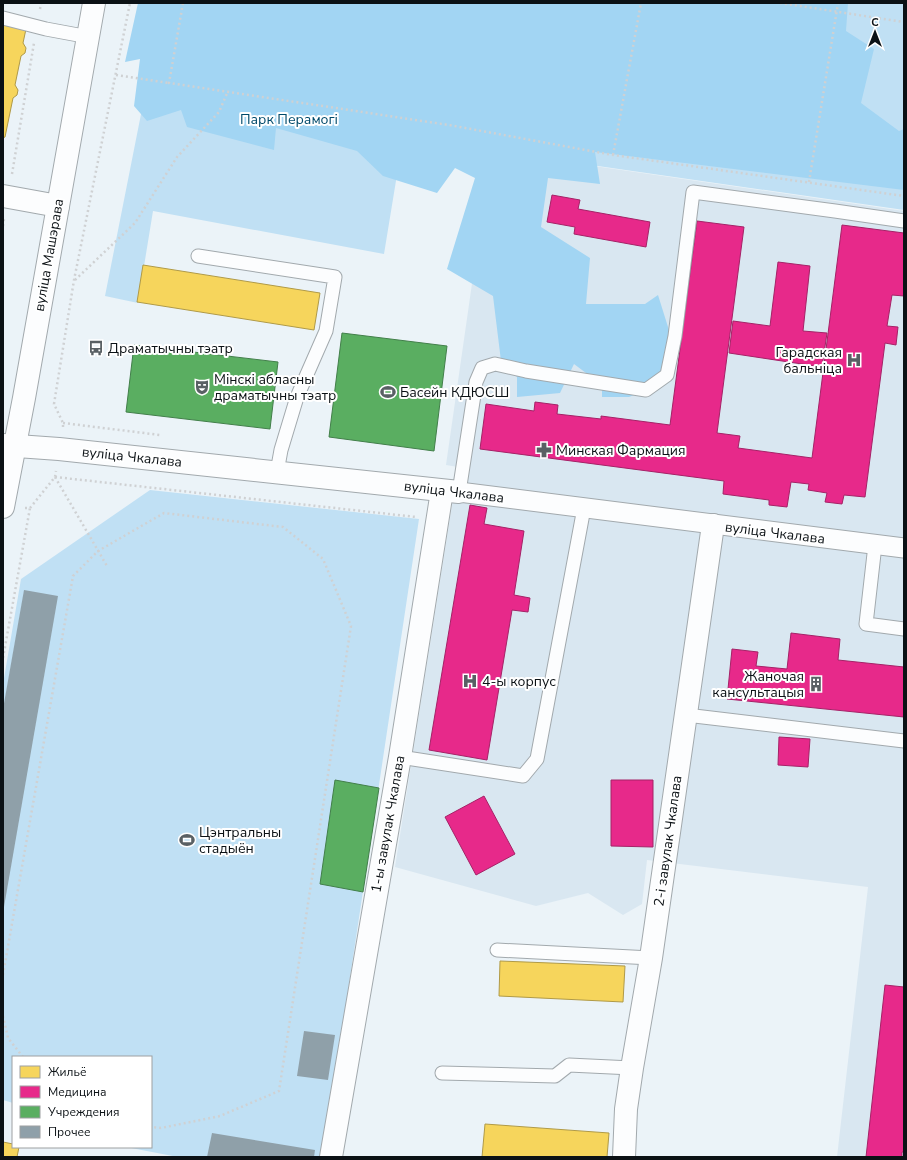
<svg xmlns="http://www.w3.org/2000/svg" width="907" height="1160" viewBox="0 0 907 1160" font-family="'Nunito Sans',sans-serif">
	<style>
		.built { fill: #d9e7f1 }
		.green { fill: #c0e0f4 }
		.forest { fill: #a2d5f3 }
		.homes { fill: #f6d55c; stroke: #b09a47 }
		.health { fill: #e7298a; stroke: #a52267 }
		.public { fill: #5aae61; stroke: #427f4a }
		.building { fill: #8fa0a9 }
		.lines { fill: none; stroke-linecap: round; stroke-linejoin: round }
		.service-casing { stroke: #a2a9ad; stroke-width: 15 }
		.pedestrian-casing { stroke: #a2a9ad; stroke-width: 21 }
		.minor-casing { stroke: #a2a9ad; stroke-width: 24 }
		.primary-casing { stroke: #a2a9ad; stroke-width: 24 }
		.path { stroke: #cfd1d3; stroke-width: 2.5; stroke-dasharray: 2 3; stroke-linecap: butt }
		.service { stroke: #fcfdfe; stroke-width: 13 }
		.pedestrian { stroke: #fcfdfe; stroke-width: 19 }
		.minor { stroke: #fcfdfe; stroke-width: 22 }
		.primary { stroke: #fcfdfe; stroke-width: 22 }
		.labels { text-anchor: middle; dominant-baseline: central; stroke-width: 4; stroke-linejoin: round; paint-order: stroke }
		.park-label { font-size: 14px; fill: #004a6b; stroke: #fff }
		.street-label { font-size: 14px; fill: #0b1115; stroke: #fff }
		.poi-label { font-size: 14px; fill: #0b1115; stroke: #fff; text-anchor: start }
	</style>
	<rect width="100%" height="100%" fill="#ebf3f8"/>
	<polygon class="built" points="491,151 904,211 904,1157 837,1157 868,887 647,860 642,904 623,915 588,893 536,906 395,867 458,467 446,465"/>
	<g class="green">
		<polygon points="163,3 904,3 904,210 403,138 384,254 153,211 138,303 105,296"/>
		<polygon points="150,490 419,519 323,1157 178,1157 126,1147 151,1147 151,1057 13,1057 13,1103 3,1100 3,684 21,579"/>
	</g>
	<polygon class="forest" points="138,3 848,3 846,31 874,49 861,103 899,131 904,129 904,190 595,152 600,184 548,178 541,227 590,258 586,304 645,304 658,295 673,343 665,383 629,397 602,397 602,385 574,364 560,393 517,397 517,377 501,361 493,296 447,269 475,178 455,168 437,193 383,176 357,151 276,128 274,150 187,127 181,110 147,121 134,106 140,59 125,62"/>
	<g class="homes">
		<polygon points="3,25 26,29 23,43 26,48 25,53 21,56 15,85 18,90 17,95 13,98 5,137 3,138"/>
		<polygon points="143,265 320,293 314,330 137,302"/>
		<polygon points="500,961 625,966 623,1002 499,996"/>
		<polygon points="485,1124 609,1133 607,1157 482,1157"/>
		<polygon points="3,1142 13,1144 13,1147 19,1147 17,1157 3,1157"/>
	</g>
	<g class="health">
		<polygon points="552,195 580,200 578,209 650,222 646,247 574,234 575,227 547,222"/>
		<polygon points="697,221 744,227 717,433 740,436 738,448 812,458 842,225 904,233 904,296 892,295 887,326 898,327 896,345 885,343 865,497 844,495 842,504 825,502 827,493 808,490 809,484 791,482 787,507 769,505 769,500 723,494 724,481 480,449 486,404 534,411 535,402 558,405 557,414 601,419 601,416 670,425"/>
		<polygon points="778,262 810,266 803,331 827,333 822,367 729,353 733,321 770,326"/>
		<polygon points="470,505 487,508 484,524 524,531 514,595 530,598 528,612 512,610 487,760 429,750"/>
		<polygon points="791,633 840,639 838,660 904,667 904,717 727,699 732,649 758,652 756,666 787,669"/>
		<polygon points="779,737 810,739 808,767 778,765"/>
		<polygon points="611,780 653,780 653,847 611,846"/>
		<polygon points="484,796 515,854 476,875 445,817"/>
		<polygon points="885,985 904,987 904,1152 902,1152 902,1157 866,1157"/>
	</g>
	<g class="public">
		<polygon points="342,333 447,346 434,451 329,437"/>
		<polygon points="134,345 278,362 270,429 126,412"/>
		<polygon points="335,780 379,788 363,892 320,884"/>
	</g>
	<g class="building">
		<polygon points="24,590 58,596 4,907 3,709"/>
		<polygon points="304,1031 335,1035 328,1080 297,1076"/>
		<polygon points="212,1133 315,1150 314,1157 207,1157"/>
	</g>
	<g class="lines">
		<g class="service-casing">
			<g id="service">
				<polyline points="3,18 46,29 89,37"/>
				<polyline points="198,256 335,277 326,331 297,397 281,450 277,472"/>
				<polyline points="459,492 476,382 482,368 495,364 526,371 646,390 667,375 675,336 693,192 835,211 904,221"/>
				<polyline points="875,545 866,624 904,629"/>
				<polyline points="686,715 904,741"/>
				<polyline points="400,757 523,776 537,759 584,508"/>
				<polyline points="497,950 651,958"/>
				<polyline points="442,1073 555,1076 569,1065 632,1068"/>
			</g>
		</g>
		<g class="pedestrian-casing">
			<polyline id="pedestrian" points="459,492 904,548"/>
		</g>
		<g class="minor-casing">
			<g id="minor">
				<polyline points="3,196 58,206"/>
				<polyline points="3,445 59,449 459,492"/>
				<polyline points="331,1157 400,757 442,491"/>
				<polyline points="624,1157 626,1109 632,1068 651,958 713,525"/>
			</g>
		</g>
		<g class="primary-casing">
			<polyline id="primary" points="3,507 24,398 94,3"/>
		</g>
		<g class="path">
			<polyline points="183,3 169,83 449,125 613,155 904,196"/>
			<polyline points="780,3 904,22"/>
			<polyline points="40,9 41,3"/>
			<polyline points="116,75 169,83"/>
			<polyline points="613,155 641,3"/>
			<polyline points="12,174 34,43"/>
			<polyline points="809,182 838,3"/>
			<polyline points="3,226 4,219"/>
			<polyline points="75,280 135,223 177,157 219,112 228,91"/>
			<polyline points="63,423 160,435"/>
			<polyline points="63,427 63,423 54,404 74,280 130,3"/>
			<polyline points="55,477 416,517"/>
			<polyline points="55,477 107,566"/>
			<polyline points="25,508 30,508 55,477 56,471"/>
			<polyline points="3,658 30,508"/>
			<polyline points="3,975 73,576 98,551 164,513 283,527 323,559 351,626 279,1091 220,1116 161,1128 151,1127"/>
			<polyline points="3,1016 8,1038 23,1057"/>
		</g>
		<use href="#service" class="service"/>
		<use href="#pedestrian" class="pedestrian"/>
		<use href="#minor" class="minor"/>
		<use href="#primary" class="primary"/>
	</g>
	<defs>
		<g id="bus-bare" transform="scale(1.2)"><path d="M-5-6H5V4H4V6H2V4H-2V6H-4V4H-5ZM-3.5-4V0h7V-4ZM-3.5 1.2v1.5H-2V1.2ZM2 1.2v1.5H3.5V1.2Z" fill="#596064" stroke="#fff" stroke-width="2.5" paint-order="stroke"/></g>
		<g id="hospital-bare" transform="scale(1.2)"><path d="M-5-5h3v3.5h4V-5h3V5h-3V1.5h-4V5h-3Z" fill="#596064" stroke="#fff" stroke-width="2.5" paint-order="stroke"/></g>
		<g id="theatre-bare" transform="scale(1.2)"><path d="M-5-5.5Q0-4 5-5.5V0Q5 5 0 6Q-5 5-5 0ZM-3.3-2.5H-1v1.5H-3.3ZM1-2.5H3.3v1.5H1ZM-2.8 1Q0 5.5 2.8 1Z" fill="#596064" stroke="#fff" stroke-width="2.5" paint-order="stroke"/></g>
		<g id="stadium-bare" transform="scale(1.2)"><path d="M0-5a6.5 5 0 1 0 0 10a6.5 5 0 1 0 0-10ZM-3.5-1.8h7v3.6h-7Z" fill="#596064" stroke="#fff" stroke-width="2.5" paint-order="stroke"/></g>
		<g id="pharmacy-bare" transform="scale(1.2)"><path d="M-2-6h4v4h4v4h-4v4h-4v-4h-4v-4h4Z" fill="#596064" stroke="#fff" stroke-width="2.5" paint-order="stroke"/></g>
		<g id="building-bare" transform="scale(1.2)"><path d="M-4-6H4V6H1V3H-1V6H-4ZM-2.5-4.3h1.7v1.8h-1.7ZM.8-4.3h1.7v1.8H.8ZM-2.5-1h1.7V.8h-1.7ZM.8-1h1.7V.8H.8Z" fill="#596064" stroke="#fff" stroke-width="2.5" paint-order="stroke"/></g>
	</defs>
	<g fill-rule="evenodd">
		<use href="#bus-bare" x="96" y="348"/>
		<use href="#hospital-bare" x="854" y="360"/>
		<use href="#theatre-bare" x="202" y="387"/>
		<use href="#stadium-bare" x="388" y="392"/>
		<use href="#pharmacy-bare" x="544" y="450"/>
		<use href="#hospital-bare" x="470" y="681"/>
		<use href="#building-bare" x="816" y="684"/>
		<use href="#stadium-bare" x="187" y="840"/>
	</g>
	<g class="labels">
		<g class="park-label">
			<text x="289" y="119">Парк Перамогі</text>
		</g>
		<g class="street-label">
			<text transform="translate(49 255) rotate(-80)">вуліца Машэрава</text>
			<text transform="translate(132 457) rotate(6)">вуліца Чкалава</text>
			<text transform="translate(454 492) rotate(7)">вуліца Чкалава</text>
			<text transform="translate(775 533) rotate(7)">вуліца Чкалава</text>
			<text transform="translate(388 824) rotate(-80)">1-ы завулак Чкалава</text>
			<text transform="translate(668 841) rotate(-82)">2-і завулак Чкалава</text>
		</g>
		<g class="poi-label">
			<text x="108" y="348">Драматычны тэатр</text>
			<text x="842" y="352" text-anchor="end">Гарадская<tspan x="842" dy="16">бальніца</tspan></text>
			<text x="214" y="379">Мінскі абласны<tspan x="214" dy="16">драматычны тэатр</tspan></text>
			<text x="400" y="392">Басейн КДЮСШ</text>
			<text x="556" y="450">Минская Фармация</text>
			<text x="804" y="676" text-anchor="end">Жаночая<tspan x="804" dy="16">кансультацыя</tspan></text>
			<text x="482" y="681">4-ы корпус</text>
			<text x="199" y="832">Цэнтральны<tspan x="199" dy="16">стадыён</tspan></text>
		</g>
	</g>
	<rect width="907" height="1160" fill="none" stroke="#0b1115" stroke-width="8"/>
	<rect x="12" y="1056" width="140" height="92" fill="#ffffff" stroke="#9da0a1"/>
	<rect x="20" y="1066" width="20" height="12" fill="#f6d55c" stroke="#9da0a1"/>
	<text x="48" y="1076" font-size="12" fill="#0b1115">Жильё</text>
	<rect x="20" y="1086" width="20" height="12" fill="#e7298a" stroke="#9da0a1"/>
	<text x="48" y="1096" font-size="12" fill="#0b1115">Медицина</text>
	<rect x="20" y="1106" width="20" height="12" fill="#5aae61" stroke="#9da0a1"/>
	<text x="48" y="1116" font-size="12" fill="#0b1115">Учреждения</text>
	<rect x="20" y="1126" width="20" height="12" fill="#8fa0a9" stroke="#9da0a1"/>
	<text x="48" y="1136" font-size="12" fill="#0b1115">Прочее</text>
	<g transform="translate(875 32)" stroke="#ffffff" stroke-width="3" paint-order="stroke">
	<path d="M0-3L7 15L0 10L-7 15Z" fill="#0b1115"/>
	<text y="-6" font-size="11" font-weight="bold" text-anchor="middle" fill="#0b1115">С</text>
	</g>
</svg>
